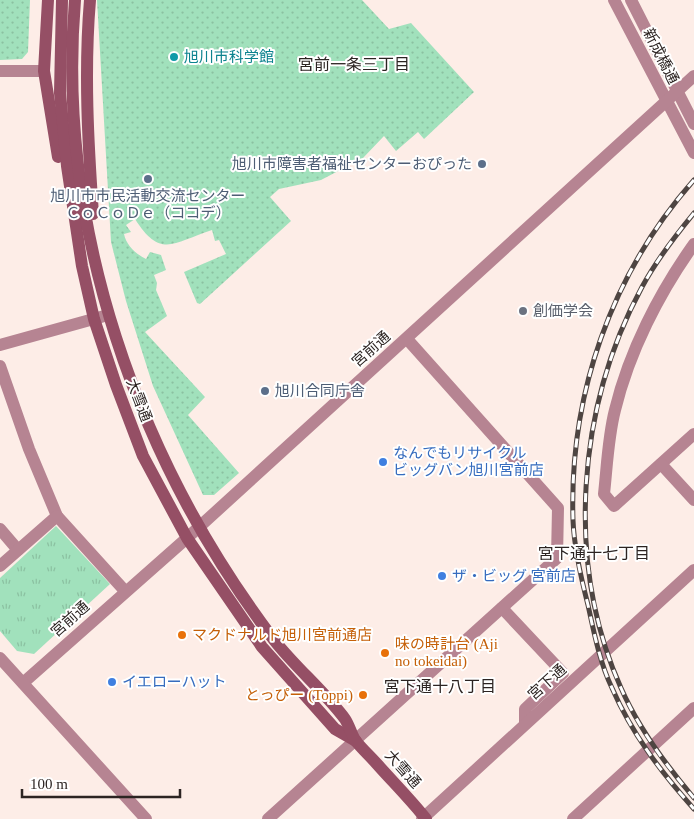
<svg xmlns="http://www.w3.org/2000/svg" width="694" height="819" viewBox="0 0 694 819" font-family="'Times New Roman','Noto Sans JP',serif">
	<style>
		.grass { fill: url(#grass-dots) }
		.park { fill: url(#park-tufts) }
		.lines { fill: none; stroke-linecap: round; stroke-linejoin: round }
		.minor { stroke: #b68492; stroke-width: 12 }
		.tertiary { stroke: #b68492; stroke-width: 12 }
		.secondary { stroke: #954f65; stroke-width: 12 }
		.rail-casing { stroke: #4e4542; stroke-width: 5 }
		.rail { stroke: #fff; stroke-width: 3; stroke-dasharray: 9; stroke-linecap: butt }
		.culture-dot { fill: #0f9aa8; stroke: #fff; stroke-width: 2 }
		.service-dot { fill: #5c6f8a; stroke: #fff; stroke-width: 2 }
		.worship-dot { fill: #6b7280; stroke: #fff; stroke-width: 2 }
		.shop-dot { fill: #3f7fe0; stroke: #fff; stroke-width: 2 }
		.food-dot { fill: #e8710a; stroke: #fff; stroke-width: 2 }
		.labels { text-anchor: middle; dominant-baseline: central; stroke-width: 4; stroke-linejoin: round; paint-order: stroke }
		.street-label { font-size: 15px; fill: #2c2422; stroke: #fff }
		.culture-label { font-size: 15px; fill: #0d838f; stroke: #fff; text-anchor: start }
		.service-label { font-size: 15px; fill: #4e5e75; stroke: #fff; text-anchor: end }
		.worship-label { font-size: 15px; fill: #5b616d; stroke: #fff; text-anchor: start }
		.shop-label { font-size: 15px; fill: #366cbe; stroke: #fff; text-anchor: start }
		.food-label { font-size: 15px; fill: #c56008; stroke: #fff; text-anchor: start }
		.neighbourhood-label { font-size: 16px; fill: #2c2422; stroke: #fff }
	</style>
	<defs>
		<pattern id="grass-dots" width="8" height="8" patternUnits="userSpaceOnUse" patternTransform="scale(1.25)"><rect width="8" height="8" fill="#a1e1bc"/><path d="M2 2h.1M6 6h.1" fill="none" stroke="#8bc1a1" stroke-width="1.8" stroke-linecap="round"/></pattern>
		<pattern id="park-tufts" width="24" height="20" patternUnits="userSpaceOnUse" patternTransform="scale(1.25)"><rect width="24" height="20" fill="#a1e1bc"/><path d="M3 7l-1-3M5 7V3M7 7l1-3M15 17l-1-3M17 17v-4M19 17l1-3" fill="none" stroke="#8bc1a1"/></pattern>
	</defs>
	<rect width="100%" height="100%" fill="#fdede7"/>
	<g class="grass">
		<polygon points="0,0 30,0 28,52 22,59 0,60"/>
		<path d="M97,0h265l27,29 22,-6 63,69 -50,47 -6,-7 -22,19 -12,-15 -21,22 -42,22 -42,9 -9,8 21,24 -91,83 -3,-1 -13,-31 42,-18 -7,-14 -4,1 -3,-11c-38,12 -51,30 -77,-11l-9,6 5,7 -7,2c2,11 12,20 22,25l4,-7 11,3 5,15 -12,5 3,8 -1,7 11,26 -22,16 60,65 -17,18 51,58 -25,22h-11l-50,-109 -27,-85 -15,-59z"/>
	</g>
	<polygon class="park" points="56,526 110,584 34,654 17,651 0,631 0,578"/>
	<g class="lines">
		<g class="minor">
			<polyline points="0,71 44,71"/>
			<path d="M694,244c-35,49 -65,108 -79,166 -7,27 -8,57 -11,84l10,12 80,-72"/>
			<polyline points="0,345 108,315"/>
			<polyline points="0,366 29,449 57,516 125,591"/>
			<polyline points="661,464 694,500"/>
			<polyline points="0,529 18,550"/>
			<polyline points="0,566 57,516"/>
			<polyline points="502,608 563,673 525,709 525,724"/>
			<polyline points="23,683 187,538"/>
			<polyline points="268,819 557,558 558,508 407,339"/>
			<polyline points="573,819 694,708"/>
		</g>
		<g class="tertiary">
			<polyline points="614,0 694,153"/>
			<polyline points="631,0 694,124"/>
			<polyline points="187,538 694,76"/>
			<polyline points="0,658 146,819"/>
			<polyline points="422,819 694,570"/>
		</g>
		<g class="secondary">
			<polyline points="48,0 44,71 58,157"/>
			<polyline points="62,0 60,93 67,166 82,266 94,319 116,385 143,456 187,538 262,647 335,729 356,741"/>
			<path d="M75,0c-19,228 62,459 199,640 21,27 51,52 71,79 4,6 6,14 10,21 6,8 15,16 22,24 16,18 34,36 49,55"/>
			<path d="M90,0c-6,71 -2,143 3,214"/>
		</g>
		<g class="rail-casing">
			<g id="rail">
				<path d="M694,180c-83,94 -125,215 -121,340 1,28 8,58 15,85 6,28 12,58 24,83 20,46 49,84 82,121"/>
				<path d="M694,213c-19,23 -38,48 -52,74 -65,120 -77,276 -21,401 18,41 44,76 73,110"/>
			</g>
		</g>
		<use href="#rail" class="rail"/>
	</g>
	<circle class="culture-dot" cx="174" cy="57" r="5"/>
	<g class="service-dot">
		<circle cx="482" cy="164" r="5"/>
		<circle cx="148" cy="179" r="5"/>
		<circle cx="265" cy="391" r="5"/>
	</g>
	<circle class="worship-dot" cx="523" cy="311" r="5"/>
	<g class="shop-dot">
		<circle cx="383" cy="462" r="5"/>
		<circle cx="442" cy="576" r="5"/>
		<circle cx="112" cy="682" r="5"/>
	</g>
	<g class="food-dot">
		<circle cx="182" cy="635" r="5"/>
		<circle cx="385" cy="653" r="5"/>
		<circle cx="363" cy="695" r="5"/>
	</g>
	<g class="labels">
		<g class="street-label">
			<text transform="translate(661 56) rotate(63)">新成橋通</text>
			<text transform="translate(371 349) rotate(-42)">宮前通</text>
			<text transform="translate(139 400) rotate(69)">大雪通</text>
			<text transform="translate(70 619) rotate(-42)">宮前通</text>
			<text transform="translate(547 682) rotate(-42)">宮下通</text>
			<text transform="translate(403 769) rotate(48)">大雪通</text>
		</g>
		<g class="culture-label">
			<text x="184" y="57">旭川市科学館</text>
		</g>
		<g class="service-label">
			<text x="472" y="164">旭川市障害者福祉センターおぴった</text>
			<text x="148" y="196" text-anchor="middle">旭川市市民活動交流センター<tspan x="148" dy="17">ＣｏＣｏＤｅ（ココデ）</tspan></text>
			<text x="275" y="391" text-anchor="start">旭川合同庁舎</text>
		</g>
		<g class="worship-label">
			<text x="533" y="311">創価学会</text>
		</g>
		<g class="shop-label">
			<text x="393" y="453">なんでもリサイクル<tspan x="393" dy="17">ビッグバン旭川宮前店</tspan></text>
			<text x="452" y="576">ザ・ビッグ 宮前店</text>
			<text x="122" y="682">イエローハット</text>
		</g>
		<g class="food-label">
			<text x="192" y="635">マクドナルド旭川宮前通店</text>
			<text x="395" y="644">味の時計台 (Aji<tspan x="395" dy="17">no tokeidai)</tspan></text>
			<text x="353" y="695" text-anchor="end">とっぴー (Toppi)</text>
		</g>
		<g class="neighbourhood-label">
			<text x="354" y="64">宮前一条三丁目</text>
			<text x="594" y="553">宮下通十七丁目</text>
			<text x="440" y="686">宮下通十八丁目</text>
		</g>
	</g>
	<path d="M22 789v8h158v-8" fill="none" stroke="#2c2422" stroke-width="2.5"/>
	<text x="30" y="789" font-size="15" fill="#2c2422" stroke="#ffffff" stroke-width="4" paint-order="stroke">100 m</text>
</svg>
